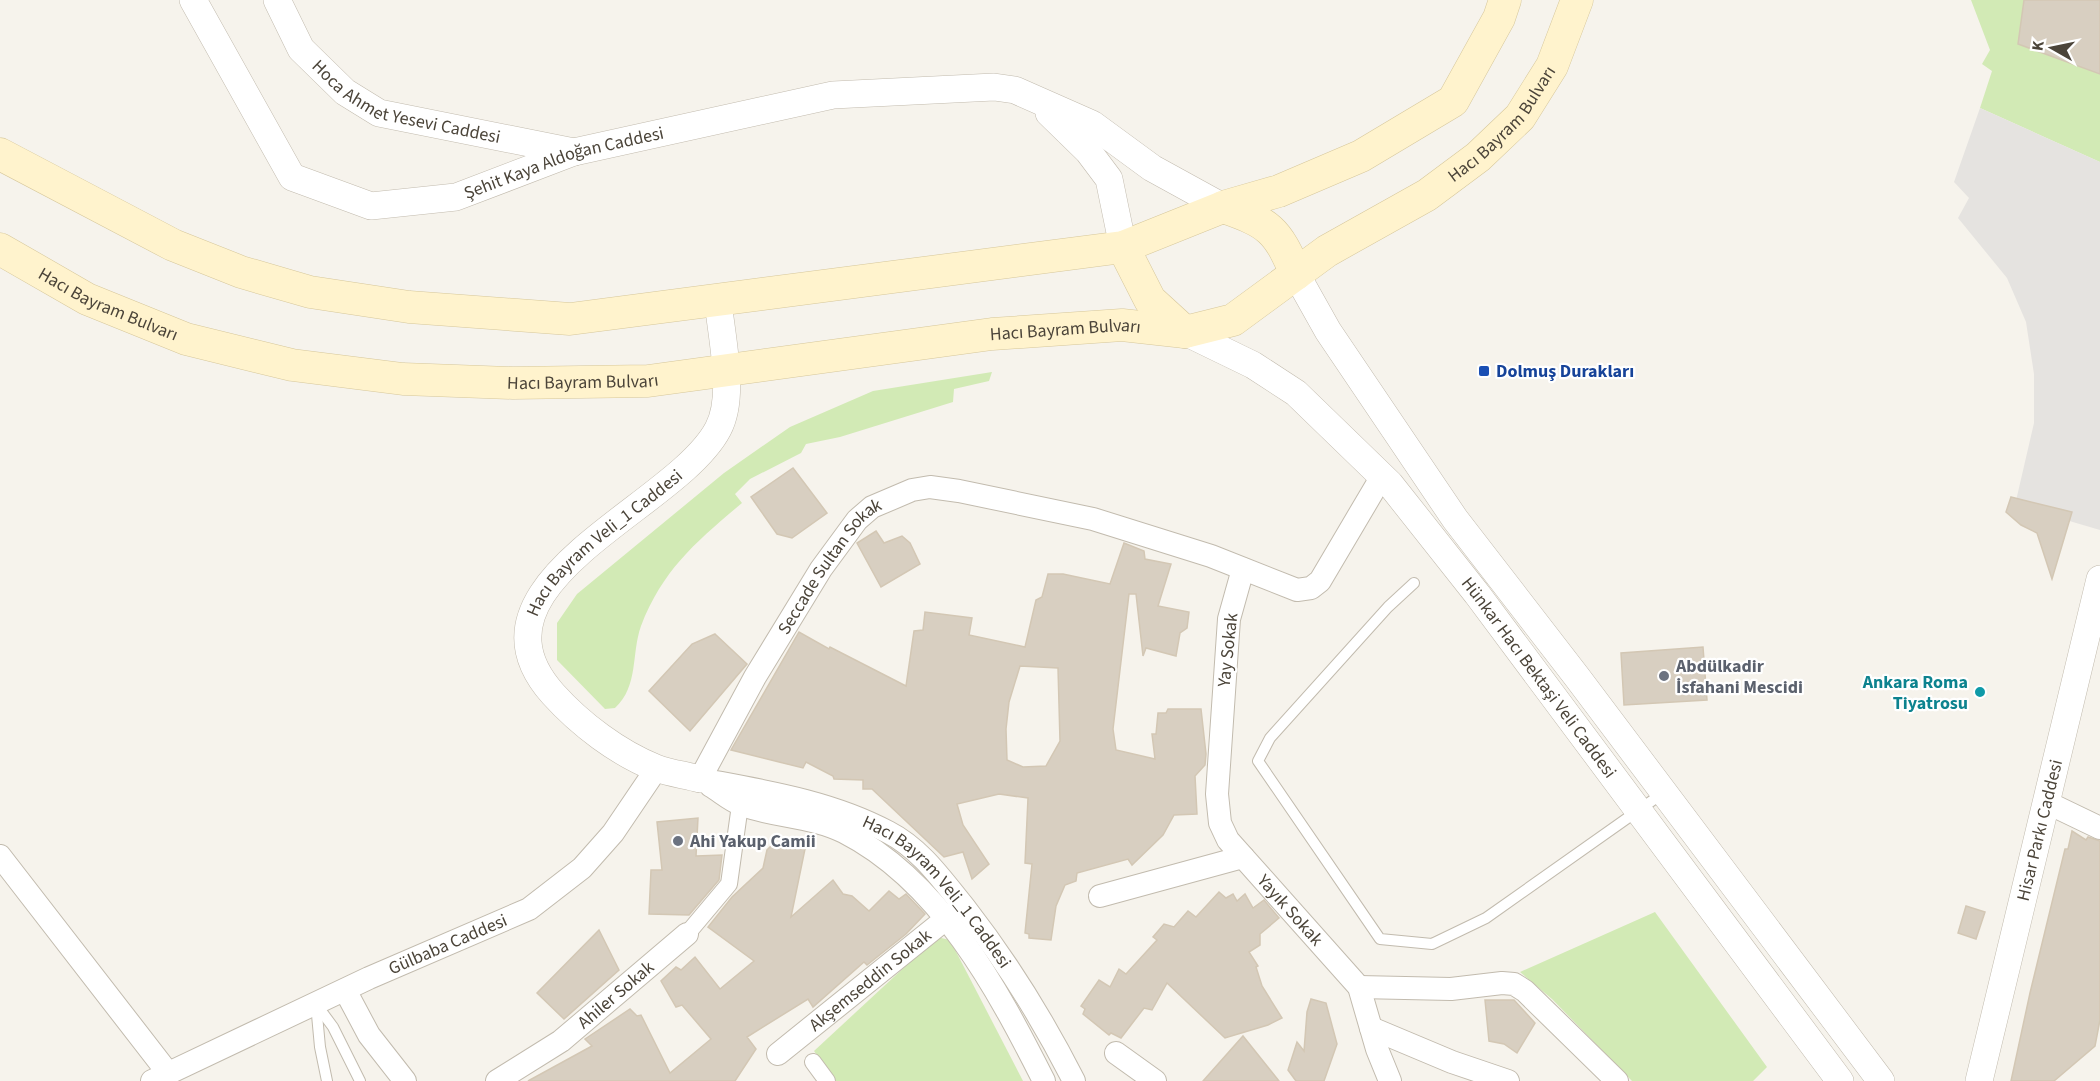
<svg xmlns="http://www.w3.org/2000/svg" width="2100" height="1081" viewBox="0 0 2100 1081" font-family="'Source Sans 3',sans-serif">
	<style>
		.green { fill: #d2eab5 }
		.parking { fill: #e5e3e0 }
		.building { fill: #d8cfc1; stroke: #d3c7b4; stroke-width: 1.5; fill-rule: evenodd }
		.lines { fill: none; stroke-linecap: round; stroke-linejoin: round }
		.service-casing { stroke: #c2bbae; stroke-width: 12 }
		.pedestrian-casing { stroke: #c2bbae; stroke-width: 18 }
		.minor-casing { stroke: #c2bbae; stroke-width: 24 }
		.tertiary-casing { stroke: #c2bbae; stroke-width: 28 }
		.secondary-casing { stroke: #d6c79b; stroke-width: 33 }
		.service { stroke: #fff; stroke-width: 10 }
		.pedestrian { stroke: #fff; stroke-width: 16 }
		.minor { stroke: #fff; stroke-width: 22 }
		.tertiary { stroke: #fff; stroke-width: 27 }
		.secondary { stroke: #fff3cd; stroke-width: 32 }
		.transit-dot { fill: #1a4fb4; stroke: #fff; stroke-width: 2 }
		.worship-dot { fill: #6b7280; stroke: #fff; stroke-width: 2 }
		.culture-dot { fill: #0f9aa8; stroke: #fff; stroke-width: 2 }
		.labels { text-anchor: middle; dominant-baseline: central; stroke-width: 4.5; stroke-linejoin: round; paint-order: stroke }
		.street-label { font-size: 18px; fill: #4b4439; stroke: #fff }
		.transit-label { font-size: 18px; font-weight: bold; fill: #164399; stroke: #fff; text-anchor: start }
		.worship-label { font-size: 18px; font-weight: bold; fill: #5b616d; stroke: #fff; text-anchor: start }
		.culture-label { font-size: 18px; font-weight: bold; fill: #0d838f; stroke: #fff; text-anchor: end }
	</style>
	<rect width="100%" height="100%" fill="#f6f3ec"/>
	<g class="green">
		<polygon points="1971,0 2100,0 2100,162 1980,108 1992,71 1982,64 1990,50"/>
		<path d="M992,372l-3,9 -35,8 -1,13 -113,35 -34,7 -5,9 -51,26 -15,15 7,9c-45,38 -79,66 -101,123 -10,28 -2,60 -26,82l-10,1 -48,-49v-37l20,-29 147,-121 66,-46 83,-36z"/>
		<polygon points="1655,912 1767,1067 1753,1081 1632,1081 1552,999 1520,972"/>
		<polygon points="937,937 950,940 1023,1081 836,1081 814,1051"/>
	</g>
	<polygon class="parking" points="1980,108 2100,162 2100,530 2015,505 2034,423 2034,374 2026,322 2007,278 1958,218 1969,198 1954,182"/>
	<g class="building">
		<polygon points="2024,0 2100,0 2100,74 2018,44"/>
		<polygon points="793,468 827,513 792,538 777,534 751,497"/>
		<polygon points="2011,497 2072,512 2052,579 2037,533 2021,525 2006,512"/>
		<polygon points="876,531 884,543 902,536 910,543 920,564 881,587 857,543"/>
		<path d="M1124,543l20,8 1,8 26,5 -13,42 31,6 -2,16 -7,5 -4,23 -30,-8 -3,8 -7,-62h-7l-16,135 3,21 39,9 -3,-25h4l2,-21h8l2,-4h33l5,45 -1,11 -10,11 2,38 -23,1 -11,20 -31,30 -4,-6 -51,14 -1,8 -11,4 -9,21 -5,34 -22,-2v-4l-4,-1 7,-69 -7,-1 3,-65 -29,-4 -42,10 6,21 26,39 -17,15 -9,-27 -19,5 -72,-68h-9v-9l-29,-1 -1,-3 -27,-14 -3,6 -72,-18 68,-118 30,17 1,-2 76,39 8,-55 9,-1 2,-18 47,6 -3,17 56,12 11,-47 6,-3 6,-23h15l47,10zM1020,666l38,2 2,73 -14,25 -23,1 -16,-7 -1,-31 3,-27z"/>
		<polygon points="715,634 747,664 690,731 649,691 692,644"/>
		<polygon points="1703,647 1707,700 1624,705 1621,653"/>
		<polygon points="698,818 696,856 722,855 719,880 689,915 649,914 651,870 662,870 657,822"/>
		<polygon points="2072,831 2086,840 2088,837 2100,841 2100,1020 2095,1046 2054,1081 2011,1081 2030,993 2065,849 2068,849"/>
		<polygon points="771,846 805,849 791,917 833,880 843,894 852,896 869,911 889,891 899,899 906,894 925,914 906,934 867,965 864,962 813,1007 808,999 747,1037 756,1049 735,1081 528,1081 592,1046 585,1039 630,1009 637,1016 641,1015 670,1073 711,1039 682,1005 676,1007 661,981 676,967 681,970 695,957 720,989 754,961 708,927 732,897 763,868 767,850"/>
		<polygon points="1219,892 1226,898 1233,894 1237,901 1245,894 1253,908 1264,900 1279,918 1260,934 1260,945 1249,952 1258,966 1256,967 1262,986 1282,1018 1268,1025 1225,1038 1167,983 1152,1010 1144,1008 1121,1038 1111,1033 1109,1035 1083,1014 1085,1009 1081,1006 1099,980 1110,987 1119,969 1126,974 1157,940 1153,937 1164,924 1174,927 1188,911 1196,917"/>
		<polygon points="1966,906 1985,912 1976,939 1958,933"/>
		<polygon points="599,930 619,970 564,1019 537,993"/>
		<polygon points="1311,999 1326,1003 1337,1044 1324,1081 1296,1081 1288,1070 1297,1042 1304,1051 1307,1012"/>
		<polygon points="1485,1000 1514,1000 1535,1023 1517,1053 1504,1044 1489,1041"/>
		<polygon points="1243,1036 1279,1081 1203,1081"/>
	</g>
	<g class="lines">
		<g class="service-casing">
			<g id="service">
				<polyline points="1414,583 1388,607 1270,738 1258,761 1380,939 1432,944 1486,918 1663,793"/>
				<polyline points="316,1004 333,1027 360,1081"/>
				<polyline points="316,1004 320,1047 327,1081"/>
			</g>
		</g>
		<g class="pedestrian-casing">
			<g id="pedestrian">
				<polyline points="687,934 729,884 740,805"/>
				<polyline points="813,1062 827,1081"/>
			</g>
		</g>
		<g class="minor-casing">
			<g id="minor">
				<path id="s1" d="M1243,569l-14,50 -12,175 3,29 8,17 131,147 18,62 13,32"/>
				<path id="s2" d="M700,779l55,-102 66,-108 36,-49 15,-13 40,-17 18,-3 29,4 134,28 118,37 86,34 14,-2 9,-7 62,-105"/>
				<path id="s3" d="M700,779c63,12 130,22 188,53 33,17 54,48 77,76 42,54 78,112 109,173"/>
				<path d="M711,786c10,6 20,15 31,19 33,12 70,11 102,27 96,49 153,156 200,249"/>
				<polyline points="2048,803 2100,828"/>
				<polyline points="0,856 168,1073"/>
				<polyline points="1100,896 1243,857"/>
				<polyline points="1359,987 1451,989 1502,983 1514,984 1525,991 1617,1081"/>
				<polyline points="345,990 369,1035 405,1081"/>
				<polyline points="1371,1028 1452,1062 1508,1081"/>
				<polyline points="1116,1053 1155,1081"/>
				<path id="s4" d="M778,1054l179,-144"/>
				<path id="s5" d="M152,1081l217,-103 160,-69 53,-41 31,-35 44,-65"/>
				<path id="s6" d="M497,1081l64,-40 126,-107"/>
			</g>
		</g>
		<g class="tertiary-casing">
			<g id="tertiary">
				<path id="s7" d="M193,0l99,177 79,29 85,-9 118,-45 259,-57 161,-8 21,3 77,34 60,44 71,39"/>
				<path id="s8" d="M277,0l24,49 44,43 34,21 195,39"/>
				<polyline points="1049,113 1088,151 1109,179 1123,247"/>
				<polyline points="1296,274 1328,331 1455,519 1577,677 1881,1081"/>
				<path id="s9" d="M1185,332l68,33 43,28 94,91 87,110 363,487"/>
				<path id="s10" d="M700,779c-15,-4 -31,-6 -44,-11 -38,-15 -76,-44 -103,-74 -99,-111 123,-185 165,-265 18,-33 3,-93 0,-129"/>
				<path id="s11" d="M1979,1081l121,-502"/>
			</g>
		</g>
		<g class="secondary-casing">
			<g id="secondary">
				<polyline points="0,154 173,245 241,272 310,292 409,307 570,319 1123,247 1223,207 1279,191 1361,156 1453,101 1499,18 1505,0"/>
				<path d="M1223,207c46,16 54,22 73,67"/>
				<polyline points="1123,247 1150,300 1185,332"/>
				<path id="s12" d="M0,249l87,50 99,40 106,26 111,14 110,4 135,-2 344,-47 130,-9 63,7 48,-12 94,-69 100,-56 51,-38 42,-40 32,-51 25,-66"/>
			</g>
		</g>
		<use href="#service" class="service"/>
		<use href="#pedestrian" class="pedestrian"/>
		<use href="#minor" class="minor"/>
		<use href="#tertiary" class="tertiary"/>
		<use href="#secondary" class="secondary"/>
	</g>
	<rect class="transit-dot" x="1478" y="365" width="12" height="12" rx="3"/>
	<g class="worship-dot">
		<circle cx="1664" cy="676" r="6"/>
		<circle cx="678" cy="841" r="6"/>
	</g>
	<circle class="culture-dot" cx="1980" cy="692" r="6"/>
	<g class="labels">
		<g class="street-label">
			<text stroke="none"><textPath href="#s8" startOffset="177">Hoca Ahmet Yesevi Caddesi</textPath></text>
			<text stroke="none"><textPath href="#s12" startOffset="1599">Hacı Bayram Bulvarı</textPath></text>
			<text stroke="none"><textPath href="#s7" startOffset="486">Şehit Kaya Aldoğan Caddesi</textPath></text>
			<text stroke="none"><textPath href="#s12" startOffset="122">Hacı Bayram Bulvarı</textPath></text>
			<text stroke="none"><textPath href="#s12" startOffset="1094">Hacı Bayram Bulvarı</textPath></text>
			<text stroke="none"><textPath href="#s12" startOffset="608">Hacı Bayram Bulvarı</textPath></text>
			<text stroke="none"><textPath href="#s10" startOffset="363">Hacı Bayram Veli_1 Caddesi</textPath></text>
			<text stroke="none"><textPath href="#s2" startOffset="250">Seccade Sultan Sokak</textPath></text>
			<text transform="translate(1228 650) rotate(-84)">Yay Sokak</text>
			<text stroke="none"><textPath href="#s9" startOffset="502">Hünkar Hacı Bektaşi Veli Caddesi</textPath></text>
			<text stroke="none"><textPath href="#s11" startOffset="258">Hisar Parkı Caddesi</textPath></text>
			<text stroke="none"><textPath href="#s3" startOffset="273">Hacı Bayram Veli_1 Caddesi</textPath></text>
			<text stroke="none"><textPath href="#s1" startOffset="369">Yayık Sokak</textPath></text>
			<text stroke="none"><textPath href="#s5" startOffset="326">Gülbaba Caddesi</textPath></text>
			<text stroke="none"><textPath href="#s4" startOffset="118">Akşemseddin Sokak</textPath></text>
			<text stroke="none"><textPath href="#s6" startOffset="147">Ahiler Sokak</textPath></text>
		</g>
		<g class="transit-label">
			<text x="1496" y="371">Dolmuş Durakları</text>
		</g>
		<g class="worship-label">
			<text x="1676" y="666">Abdülkadir<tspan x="1676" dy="21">İsfahani Mescidi</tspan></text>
			<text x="690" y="841">Ahi Yakup Camii</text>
		</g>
		<g class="culture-label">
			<text x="1968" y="682">Ankara Roma<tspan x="1968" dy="21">Tiyatrosu</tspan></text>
		</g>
	</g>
	<g transform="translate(2052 48) rotate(279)" stroke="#ffffff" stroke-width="4.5" paint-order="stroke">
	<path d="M0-4.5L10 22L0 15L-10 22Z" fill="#4b4439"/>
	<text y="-9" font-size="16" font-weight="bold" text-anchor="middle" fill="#4b4439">K</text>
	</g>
</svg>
